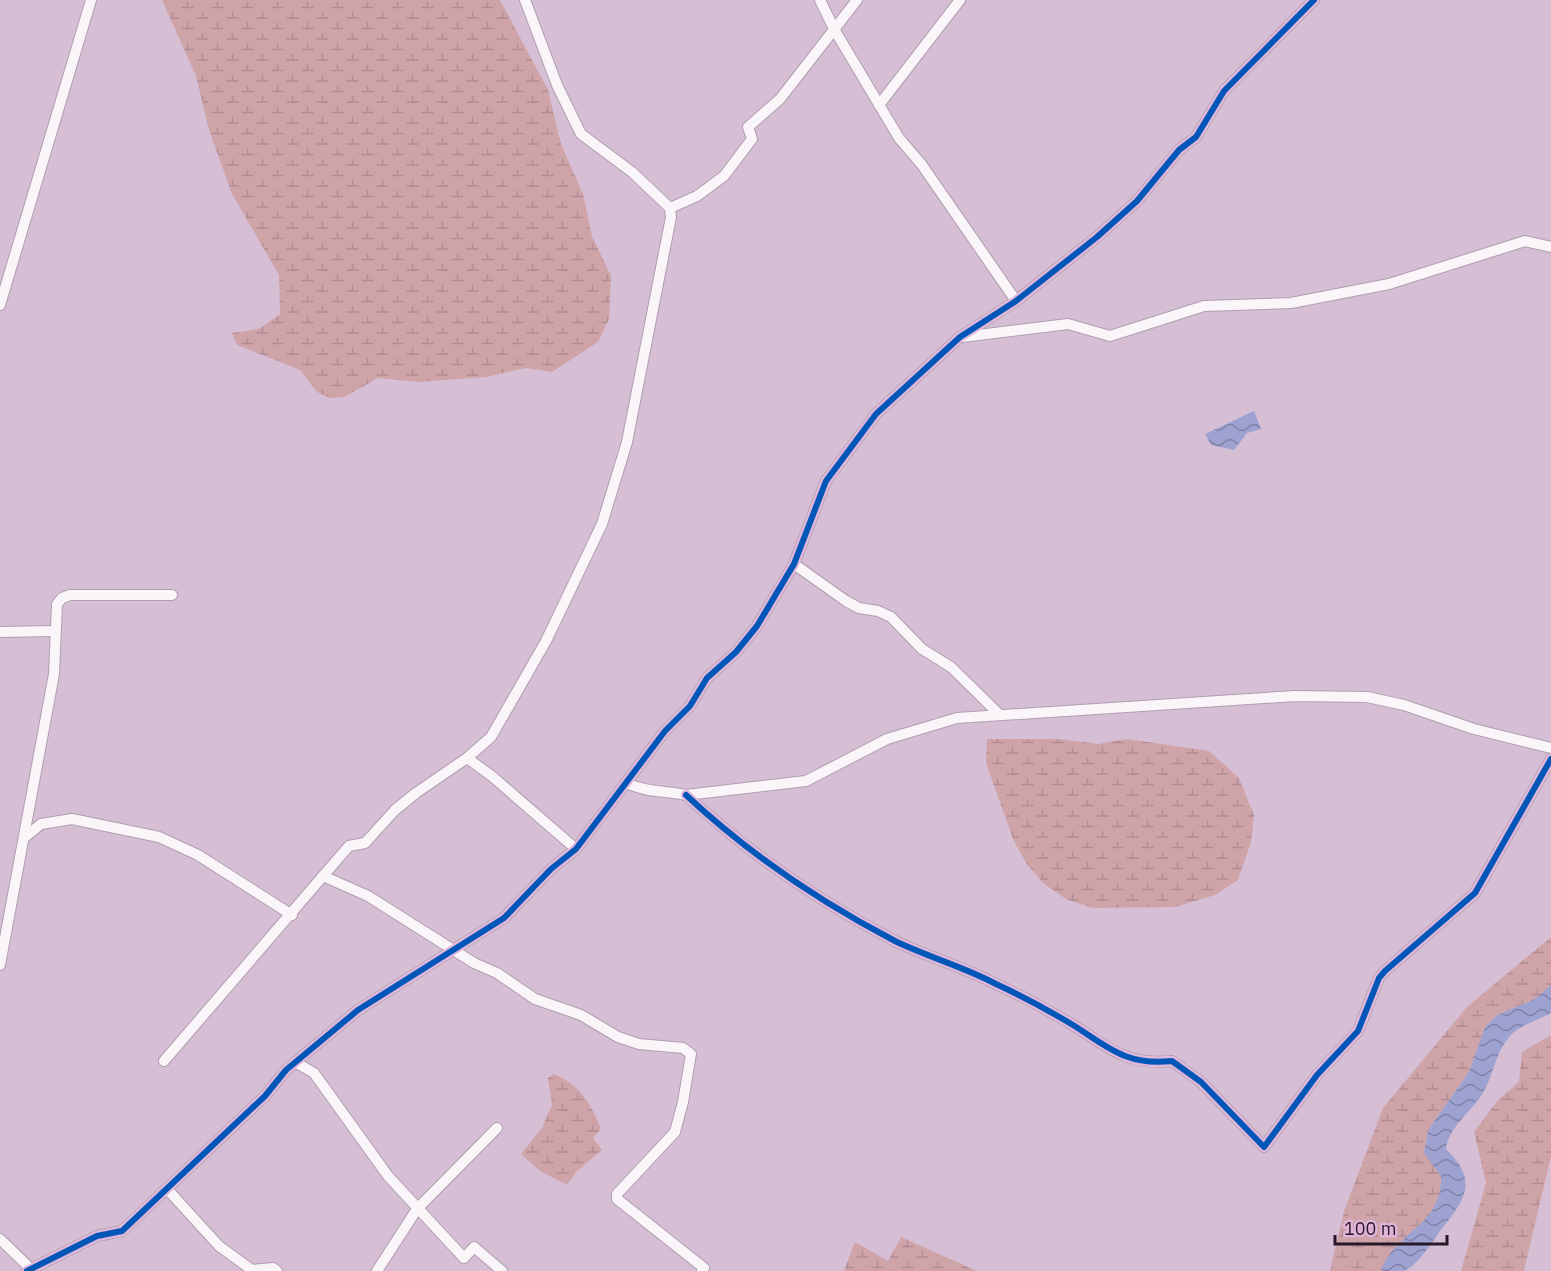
<svg xmlns="http://www.w3.org/2000/svg" width="1551" height="1271" viewBox="0 0 1551 1271" font-family="'IBM Plex Sans',sans-serif">
	<style>
		.wetland { fill: url(#wetland-marsh) }
		.water { fill: url(#water-waves) }
		.lines { fill: none; stroke-linecap: round; stroke-linejoin: round }
		.minor-casing { stroke: #b19eaf; stroke-width: 12 }
		.minor { stroke: #f9f5f9; stroke-width: 10 }
		.cycleway-casing { stroke: #e1b4dc; stroke-width: 10 }
		.cycleway { stroke: #0057b8; stroke-width: 6 }
	</style>
	<defs>
		<pattern id="wetland-marsh" width="20" height="14" patternUnits="userSpaceOnUse" patternTransform="scale(1.5)"><rect width="20" height="14" fill="#cfa4a9"/><path d="M1 5h8M5 5V1M11 12h8M15 12V8" fill="none" stroke="#b28c91"/></pattern>
		<pattern id="water-waves" width="16" height="10" patternUnits="userSpaceOnUse" patternTransform="scale(1.5)"><rect width="16" height="10" fill="#9da2d0"/><path d="M0 5q4-4 8 0t8 0" fill="none" stroke="#8083a9"/></pattern>
	</defs>
	<rect width="100%" height="100%" fill="#d6bed4"/>
	<g class="wetland">
		<polygon points="162,0 500,0 548,90 561,144 583,194 592,236 611,276 609,319 598,342 552,372 526,368 486,377 419,382 378,378 344,397 330,398 317,392 300,370 237,345 232,333 259,329 280,314 279,275 232,194 209,130 196,76"/>
		<polygon points="987,739 1058,739 1098,744 1127,739 1209,751 1239,778 1254,815 1251,842 1238,880 1215,895 1175,907 1092,908 1066,899 1043,883 1026,863 1013,839 986,763"/>
		<path d="M1551,937V985L1535,999L1497,1015L1485,1027L1469,1072L1428,1130L1424,1153C1429,1159 1438,1168 1441,1176C1453,1210 1393,1241 1381,1271H1330L1344,1211L1383,1108L1467,1007Z"/>
		<polygon points="1551,1035 1551,1156 1524,1271 1461,1271 1486,1183 1474,1132 1498,1100 1519,1082 1522,1052"/>
		<path d="M553,1074C580,1084 591,1104 601,1129L593,1138L602,1150L576,1172L567,1185L540,1171L521,1154L542,1128L552,1105L548,1078Z"/>
		<polygon points="901,1237 977,1271 844,1271 855,1242 888,1261"/>
	</g>
	<g class="water">
		<polygon points="1254,411 1261,429 1247,433 1234,450 1211,445 1205,434"/>
		<path d="M1551,985V1013C1539,1020 1520,1025 1511,1035C1494,1053 1494,1077 1481,1096C1469,1113 1448,1129 1446,1149C1484,1185 1459,1205 1436,1237C1429,1247 1415,1267 1404,1271C1398,1271 1387,1271 1381,1271C1396,1229 1442,1227 1441,1176L1424,1153L1428,1130L1469,1072L1485,1027L1497,1015L1535,999Z"/>
	</g>
	<g class="lines">
		<g class="minor-casing">
			<g id="minor">
				<polyline points="820,0 834,29 899,138 922,165 1016,301"/>
				<polyline points="879,105 960,0"/>
				<polyline points="670,208 697,196 724,176 752,139 748,127 780,99 857,0"/>
				<polyline points="0,305 91,0"/>
				<polyline points="962,337 1068,324 1110,336 1204,306 1291,303 1389,284 1525,241 1551,247"/>
				<polyline points="794,564 846,601 859,608 878,611 891,617 922,649 951,667 1000,715"/>
				<polyline points="0,632 55,631"/>
				<polyline points="467,758 491,737 546,641 602,524 627,442 671,217 670,208 632,172 581,134 557,85 525,0"/>
				<path d="M626,783C649,793 662,790 686,795L806,781L887,739L957,718L1295,696L1367,697L1404,705L1474,729L1551,748"/>
				<path d="M686,795C748,853 820,902 895,941C928,957 964,967 996,984C1022,996 1048,1010 1073,1025C1108,1047 1126,1066 1172,1061L1201,1082L1264,1147L1317,1075L1358,1031L1379,978L1385,971L1475,893L1551,759"/>
				<polyline points="24,838 41,824 72,819 159,837 198,855 292,915"/>
				<polyline points="323,876 349,846 365,843 395,810 416,793 467,758 493,777 576,849"/>
				<polyline points="0,965 54,674 57,604 62,598 70,595 172,595"/>
				<polyline points="164,1061 323,876 368,896 474,963 497,973 535,999 581,1015 618,1037 639,1044 683,1048 691,1054 683,1102 675,1132 617,1194 617,1199 704,1268 702,1271"/>
				<polyline points="295,1062 314,1073 388,1176 464,1258 474,1247 502,1271"/>
				<polyline points="168,1190 219,1246 252,1270 273,1268 277,1271"/>
				<polyline points="0,1239 31,1269"/>
				<polyline points="27,1271 97,1236 122,1231 265,1096 286,1070 358,1010 504,918 551,869 576,849 665,731 690,706 707,678 736,652 757,626 794,564 826,481 876,414 960,337 1016,301 1097,237 1137,201 1179,150 1196,137 1224,91 1314,0"/>
				<polyline points="377,1271 417,1209 497,1128"/>
			</g>
		</g>
		<use href="#minor" class="minor"/>
		<g class="cycleway-casing">
			<g id="cycleway">
				<path d="M686,795C748,853 820,902 895,941C928,957 964,967 996,984C1022,996 1048,1010 1073,1025C1108,1047 1126,1066 1172,1061L1201,1082L1264,1147L1317,1075L1358,1031L1379,978L1385,971L1475,893L1551,759"/>
				<polyline points="27,1271 97,1236 122,1231 265,1096 286,1070 358,1010 504,918 551,869 576,849 665,731 690,706 707,678 736,652 757,626 794,564 826,481 876,414 960,337 1016,301 1097,237 1137,201 1179,150 1196,137 1224,91 1314,0"/>
			</g>
		</g>
		<use href="#cycleway" class="cycleway"/>
	</g>
	<path d="M1335 1235v9h112v-9" fill="none" stroke="#281726" stroke-width="3"/>
	<text x="1344" y="1235" font-size="18" fill="#281726" stroke="#e1b4dc" stroke-width="4.5" paint-order="stroke">100 m</text>
</svg>
